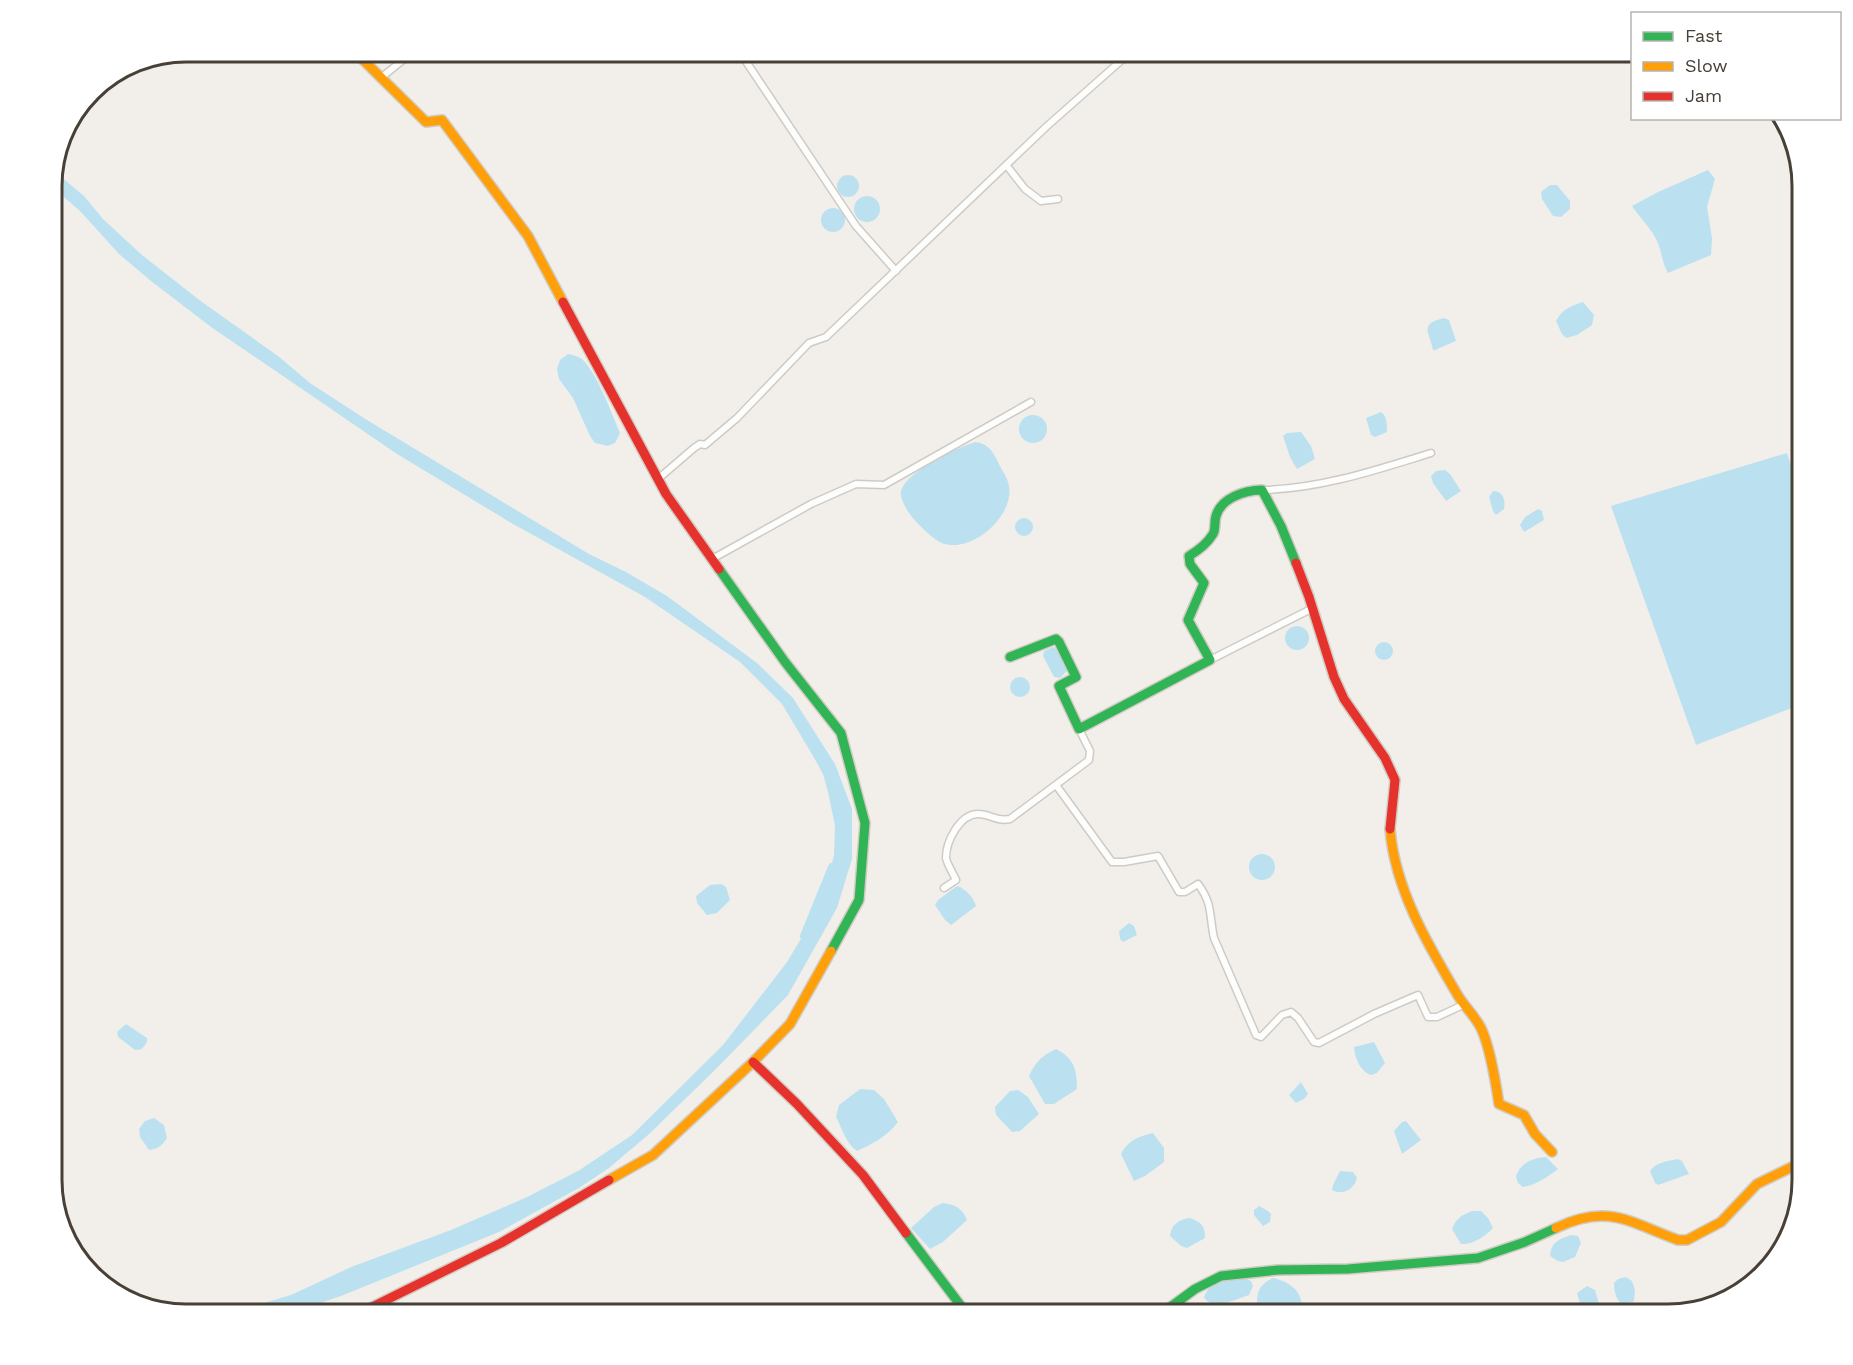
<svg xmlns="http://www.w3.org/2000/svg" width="1853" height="1365" viewBox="0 0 1853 1365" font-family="'Work Sans',sans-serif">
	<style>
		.water { fill: #bbe1f1 }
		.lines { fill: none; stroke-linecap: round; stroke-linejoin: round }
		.canal { stroke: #bbe1f1; stroke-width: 8 }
		.street-casing { stroke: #cecbc7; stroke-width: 9 }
		.fast-casing { stroke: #d2cbc2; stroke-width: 12 }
		.slow-casing { stroke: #d2cbc2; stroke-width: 12 }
		.jam-casing { stroke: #d2cbc2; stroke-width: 12 }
		.street { stroke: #fdfdfc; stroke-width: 6 }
		.fast { stroke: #30b455; stroke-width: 9 }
		.slow { stroke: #ff9f0a; stroke-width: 9 }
		.jam { stroke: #e5322d; stroke-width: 9 }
		.rim { fill: none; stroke: #484036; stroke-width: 3 }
	</style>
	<rect width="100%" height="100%" fill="#f2efeb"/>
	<g class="water">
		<polygon points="53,170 84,196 103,219 142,255 202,302 278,356 310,383 367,420 589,554 626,572 667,596 757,663 793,698 835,764 852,809 852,859 837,908 788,995 715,1070 648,1135 609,1168 579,1188 499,1232 341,1296 289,1314 235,1314 257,1305 291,1295 351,1267 451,1230 525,1198 578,1171 632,1135 723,1045 787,962 811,922 826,888 834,855 835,826 828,792 823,774 813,756 782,704 740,662 645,597 513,524 397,454 211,327 151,281 119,254 80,211 51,186"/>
		<path d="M1708,170L1715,179L1707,207L1712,238L1711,255L1668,273C1662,263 1662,252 1657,241C1651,228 1640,218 1632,206L1658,192Z"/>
		<circle cx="848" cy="186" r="11"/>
		<polygon points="1550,185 1557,185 1570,201 1570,209 1561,217 1553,216 1542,199 1541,192"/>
		<circle cx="867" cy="209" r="13"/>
		<circle cx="833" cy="220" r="12"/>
		<path d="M1583,302L1594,315L1592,325L1577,335L1566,338L1562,334L1556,321C1562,309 1571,306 1583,302Z"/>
		<path d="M1444,318L1449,320L1456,341L1435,350H1433C1429,331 1419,324 1444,318Z"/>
		<path d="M568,354C573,355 577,356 582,359C597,373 612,414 620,433L615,443L608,446L595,443L590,436L573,398L559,379L557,369L560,360Z"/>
		<path d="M1381,412C1387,416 1387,425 1387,432L1375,437L1371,435L1366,418Z"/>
		<circle cx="1033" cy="429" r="14"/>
		<polygon points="1301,432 1311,446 1315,459 1297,469 1290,457 1283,436 1287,433"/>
		<path d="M975,442C987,443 993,451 998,462C1001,469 1008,478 1009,486C1015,519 963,561 935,539C922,529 905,513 901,496C897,475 959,447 975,442Z"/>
		<polygon points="1787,453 1802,498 1802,704 1696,745 1611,506"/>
		<polygon points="1445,470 1450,474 1461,491 1446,501 1433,483 1431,476 1436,471"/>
		<path d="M1493,491C1503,491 1506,500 1504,509L1496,515L1493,511L1489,497Z"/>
		<polygon points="1538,509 1542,511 1544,520 1524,532 1520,525 1525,517"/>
		<circle cx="1024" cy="527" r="9"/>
		<circle cx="1297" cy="638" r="12"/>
		<circle cx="1384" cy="651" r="9"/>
		<polygon points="1053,647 1058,651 1067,671 1060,678 1054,677 1043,656 1044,651"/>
		<circle cx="1020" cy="687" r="10"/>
		<circle cx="1262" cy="867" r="13"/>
		<polygon points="721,884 726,887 730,900 717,913 707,915 697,903 696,896 710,885"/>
		<path d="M957,886C966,889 973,897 976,906L951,925L945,920L935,905L938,900Z"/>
		<polygon points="1129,923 1134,926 1137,935 1123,942 1120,939 1119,931"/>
		<polygon points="126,1024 147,1038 147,1042 142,1049 135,1050 118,1037 117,1032"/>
		<path d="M1374,1042L1385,1063L1377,1073L1371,1075C1360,1071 1355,1059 1354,1047Z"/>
		<path d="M1056,1049C1074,1058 1077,1070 1077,1089L1054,1104H1045L1029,1076C1036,1061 1042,1056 1056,1049Z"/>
		<polygon points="1301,1082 1308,1094 1304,1099 1296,1103 1289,1095"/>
		<path d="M860,1089L874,1090L884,1099L898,1122C886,1137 874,1143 857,1151C846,1144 842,1128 836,1117L839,1105Z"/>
		<polygon points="1018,1090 1028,1097 1039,1114 1020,1131 1012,1132 996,1115 995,1107 1010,1091"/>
		<path d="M154,1118L164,1125L167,1138C162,1146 158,1149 149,1150L140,1137L139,1129L145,1121Z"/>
		<polygon points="1406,1121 1421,1140 1402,1154 1394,1131 1402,1122"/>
		<path d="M1153,1133L1164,1148V1162L1145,1176L1134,1181L1121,1154C1127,1141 1139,1136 1153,1133Z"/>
		<path d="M1546,1157L1558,1169C1547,1177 1537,1185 1523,1187L1518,1183L1516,1177C1519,1163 1533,1158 1546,1157Z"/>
		<path d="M1678,1159L1682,1161L1689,1174L1658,1185L1655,1183L1650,1171C1656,1162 1668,1161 1678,1159Z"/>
		<path d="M1340,1171L1353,1172L1357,1178C1354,1189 1343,1196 1332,1190L1333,1185Z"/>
		<path d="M943,1203C956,1205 962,1208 967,1220L943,1242L930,1249L911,1228L934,1207Z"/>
		<polygon points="1259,1206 1268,1211 1271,1214 1270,1222 1263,1226 1254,1215 1254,1210"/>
		<path d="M1472,1211H1481L1488,1218L1493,1228C1486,1236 1472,1245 1461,1244L1452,1229C1456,1218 1462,1215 1472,1211Z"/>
		<path d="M1190,1218C1202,1223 1205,1226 1205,1238L1187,1248L1181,1246L1170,1236C1171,1224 1180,1219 1190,1218Z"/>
		<path d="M1571,1235L1578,1236L1581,1243L1575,1257L1563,1262L1558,1261L1550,1256C1551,1242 1559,1239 1571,1235Z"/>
		<path d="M1626,1277L1632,1281L1635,1290L1634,1301L1625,1305C1616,1303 1614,1291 1614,1283L1618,1279Z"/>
		<path d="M1245,1278L1251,1281L1253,1286L1249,1295C1236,1299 1212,1312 1204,1297C1212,1278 1227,1279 1245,1278Z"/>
		<path d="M1273,1278C1290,1282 1302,1290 1302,1309L1297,1314H1259C1255,1298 1256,1285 1273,1278Z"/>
		<polygon points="1587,1286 1595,1290 1602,1314 1583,1314 1577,1293"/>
	</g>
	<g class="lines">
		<polyline class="canal" points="804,936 832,867"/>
		<g class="street-casing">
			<g id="street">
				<polyline points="739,51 856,226 896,271"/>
				<polyline points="382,77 414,51"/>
				<polyline points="1007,166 1025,189 1041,201 1058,199"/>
				<polyline points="658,479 694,448 700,444 705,445 737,418 809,343 826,337 1046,127 1132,51"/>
				<path d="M1262,490C1320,489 1376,470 1431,453"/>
				<polyline points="712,559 811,504 856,484 884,485 1031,402"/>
				<polyline points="1210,660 1313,608"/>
				<path d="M1056,785L1112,862H1124L1158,856L1179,892H1185L1198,884C1213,904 1209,915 1214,938L1256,1035L1261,1037L1282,1015L1291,1012L1298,1018L1314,1042L1319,1043L1374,1014L1418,995L1428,1017H1437L1465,1004"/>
				<path d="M944,888L956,880C953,873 947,864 946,858C946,841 960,814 978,814C991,814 996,822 1010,819L1089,760L1090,751L1079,729"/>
			</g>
		</g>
		<g class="fast-casing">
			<g id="fast">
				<polyline points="719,569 785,662 841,733 865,823 859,900 831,951"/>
				<path d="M1010,657L1056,639L1059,642L1076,677L1059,686L1079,729L1210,660L1188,620L1204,583L1190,564L1189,556C1199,550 1207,544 1213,534C1216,529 1214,522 1216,516C1221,498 1245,490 1262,490L1281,526L1296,563"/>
				<polyline points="906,1233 967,1314"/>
				<polyline points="1161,1314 1195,1289 1221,1276 1278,1270 1348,1269 1478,1258 1525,1242 1556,1228"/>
			</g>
		</g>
		<g class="slow-casing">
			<g id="slow">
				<polyline points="354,51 426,122 442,120 528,236 563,302"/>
				<path d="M1390,829C1395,889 1427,943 1457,994C1464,1006 1475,1016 1481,1028C1489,1045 1496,1084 1499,1104L1524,1115L1535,1134L1552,1152"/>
				<polyline points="609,1180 653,1155 753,1062 790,1024 831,951"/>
				<path d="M1556,1228C1608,1203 1629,1222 1678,1240H1687L1721,1222L1757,1184L1802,1162"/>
			</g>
		</g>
		<g class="jam-casing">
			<g id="jam">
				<polyline points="563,302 666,494 719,569"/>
				<polyline points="1296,563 1309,597 1334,677 1344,699 1385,758 1395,780 1390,829"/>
				<polyline points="753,1062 797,1104 863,1175 906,1233"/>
				<polyline points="358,1314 501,1243 609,1180"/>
			</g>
		</g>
		<use href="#street" class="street"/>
		<use href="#fast" class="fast"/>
		<use href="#slow" class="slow"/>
		<use href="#jam" class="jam"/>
	</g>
	<path d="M0 0H1853V1365H0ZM186 62H1668A124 124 0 0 1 1792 186V1180A124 124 0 0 1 1668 1304H186A124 124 0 0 1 62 1180V186A124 124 0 0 1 186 62Z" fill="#fff" fill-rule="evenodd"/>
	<path class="rim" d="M186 62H1668A124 124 0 0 1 1792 186V1180A124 124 0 0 1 1668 1304H186A124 124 0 0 1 62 1180V186A124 124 0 0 1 186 62Z"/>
	<rect x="1631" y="12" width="210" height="108" fill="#ffffff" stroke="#b6b3af" stroke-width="1.5"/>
	<rect x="1643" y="32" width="30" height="9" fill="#30b455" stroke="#b6b3af" stroke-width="1.5"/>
	<text x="1685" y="42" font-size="18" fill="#484036">Fast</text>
	<rect x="1643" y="62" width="30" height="9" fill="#ff9f0a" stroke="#b6b3af" stroke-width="1.5"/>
	<text x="1685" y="72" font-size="18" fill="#484036">Slow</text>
	<rect x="1643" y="92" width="30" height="9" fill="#e5322d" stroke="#b6b3af" stroke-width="1.5"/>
	<text x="1685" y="102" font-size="18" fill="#484036">Jam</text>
</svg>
